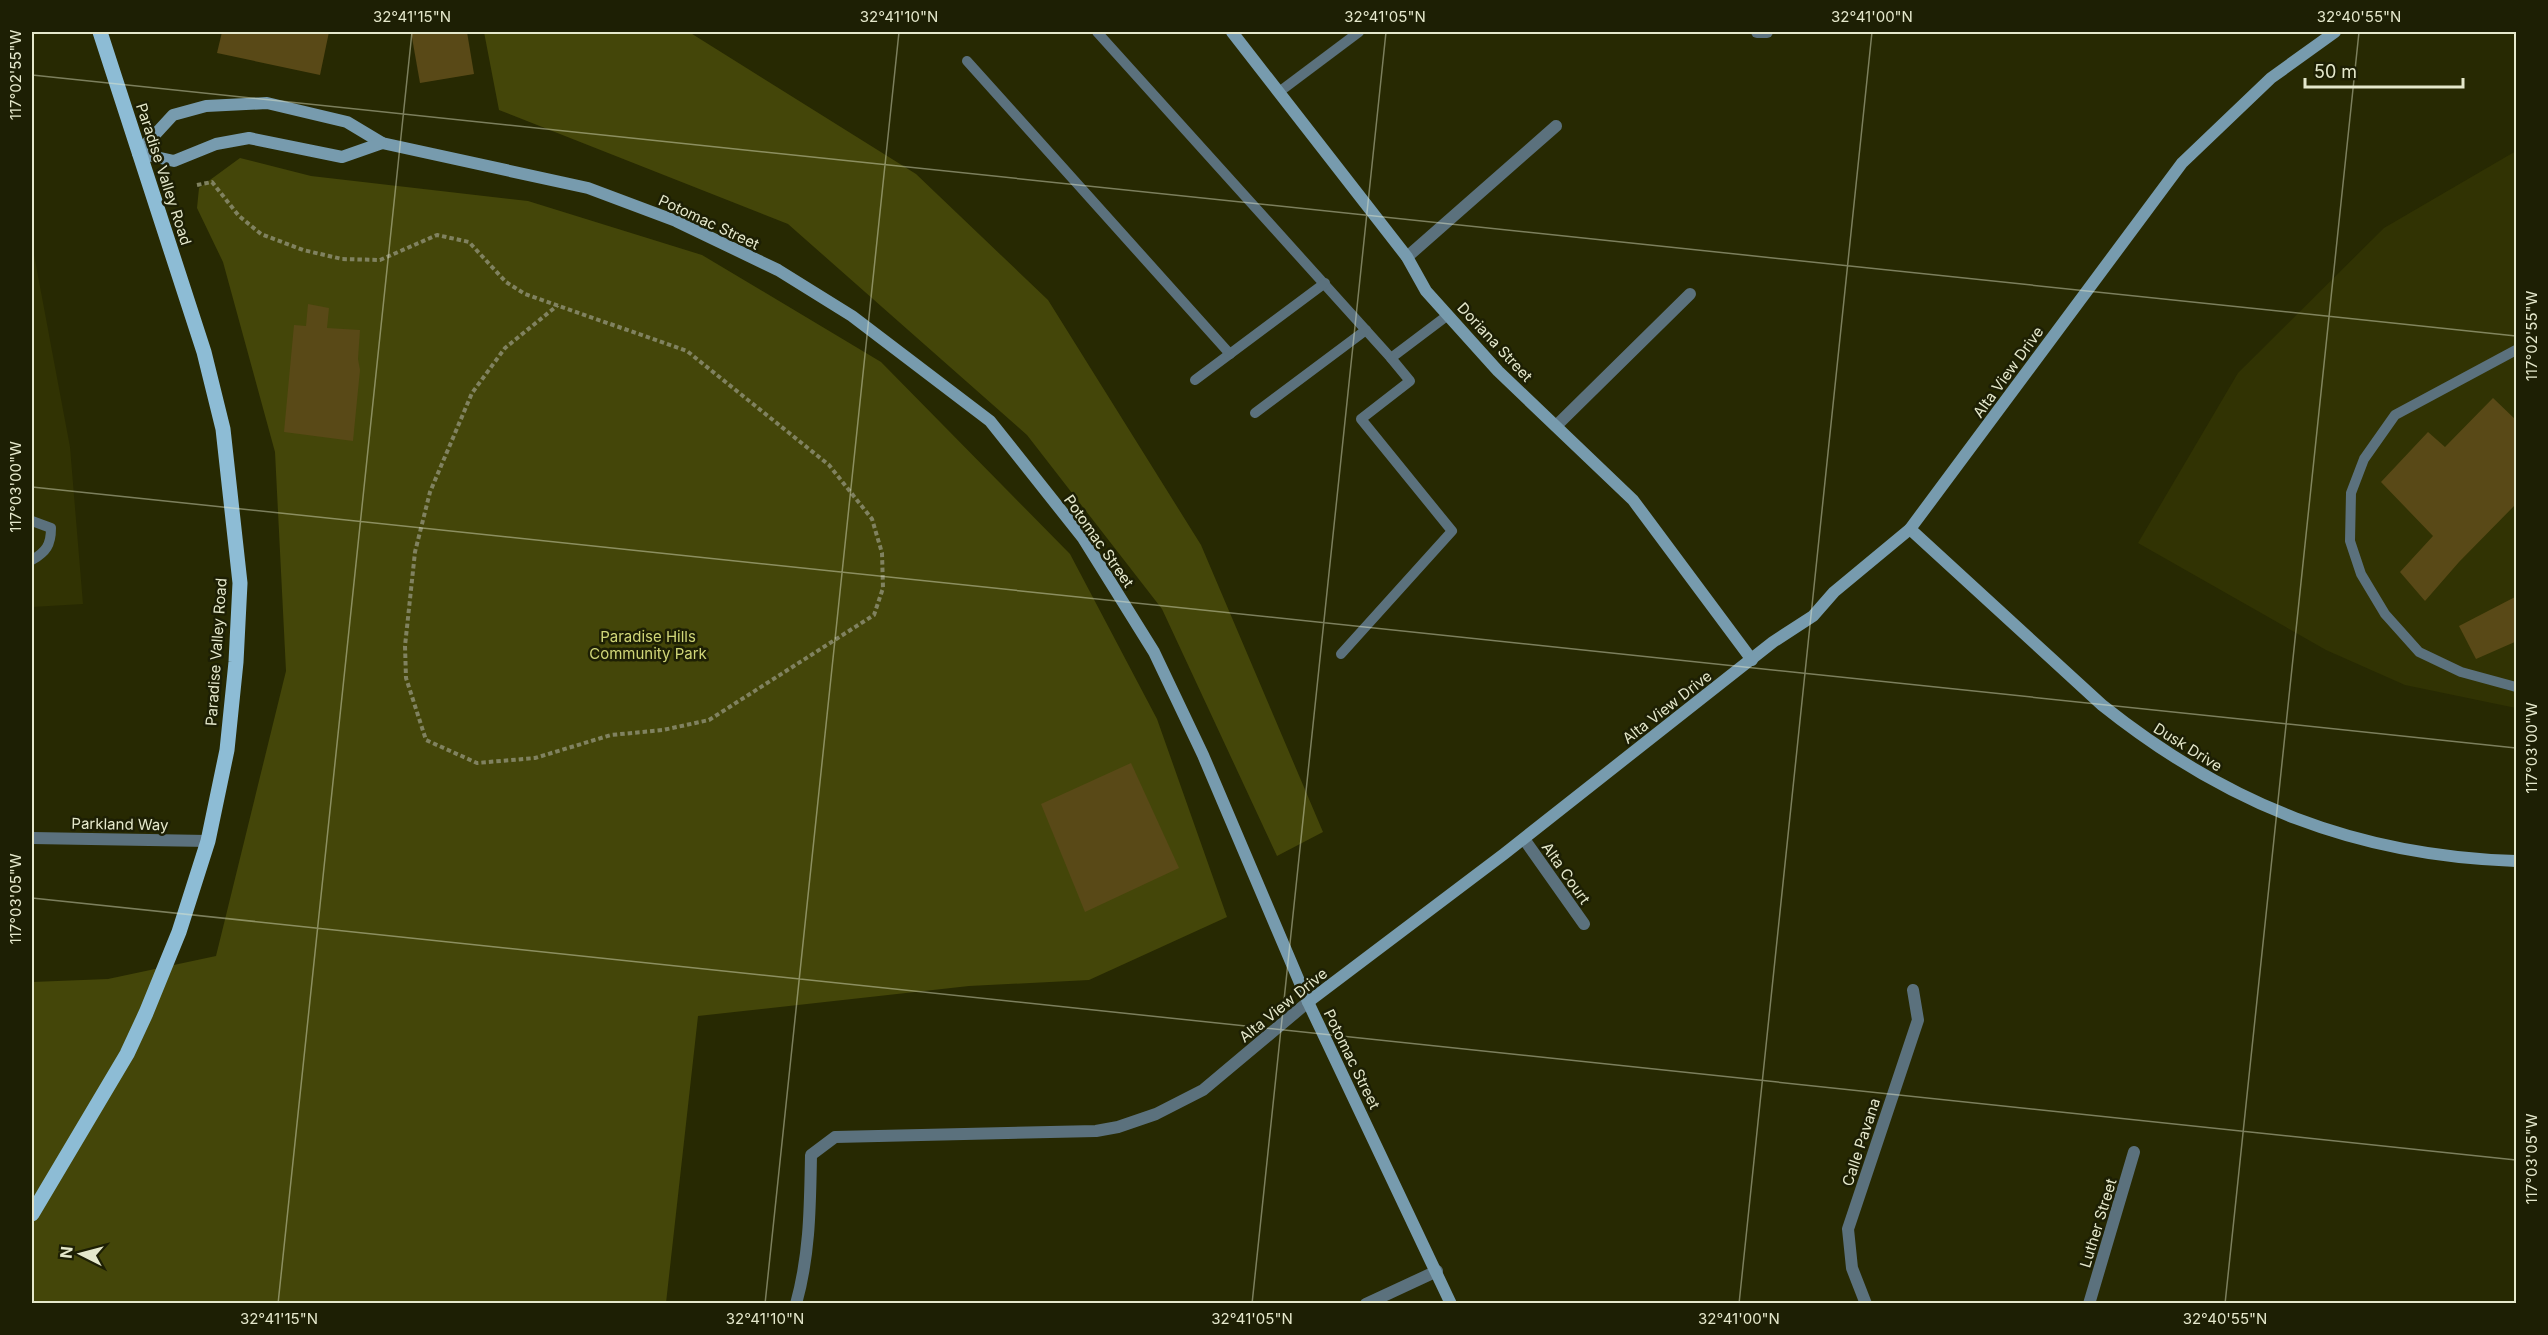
<svg xmlns="http://www.w3.org/2000/svg" width="2548" height="1335" viewBox="0 0 2548 1335" font-family="Inter,sans-serif">
	<style>
		.built { fill: #313303 }
		.green { fill: #444609 }
		.building { fill: #594917 }
		.lines { fill: none; stroke-linecap: round; stroke-linejoin: round }
		.path { stroke: #808260; stroke-width: 4; stroke-dasharray: 4.5 3; stroke-linecap: butt }
		.lane { stroke: #5b717d; stroke-width: 10 }
		.street { stroke: #5b717d; stroke-width: 12 }
		.secondary { stroke: #779bae; stroke-width: 12 }
		.primary { stroke: #8dbcd5; stroke-width: 15 }
		.ticks { fill: none; stroke: #e5e8cc; stroke-width: 1.5; stroke-opacity: 0.45 }
		.labels { text-anchor: middle; dominant-baseline: central; stroke-width: 5; stroke-linejoin: round; paint-order: stroke }
		.street-label { font-size: 15px; fill: #e5e8cc; stroke: #1d1f04 }
		.park-label { font-size: 15px; fill: #d0d678; stroke: #1d1f04 }
		.neatline { fill: none; stroke: #e5e8cc; stroke-width: 2 }
		.ticks-label { font-size: 15px; text-anchor: middle; fill: #e5e8cc }
	</style>
	<rect width="100%" height="100%" fill="#272902"/>
	<g class="built">
		<polygon points="2516,151 2516,708 2405,685 2326,650 2138,543 2238,373 2384,228"/>
		<polygon points="32,244 70,447 83,604 32,607"/>
	</g>
	<g class="green">
		<polygon points="484,32 689,32 916,174 1048,300 1201,545 1323,832 1277,856 1162,609 1027,435 788,224 499,110"/>
		<polygon points="240,158 311,176 528,201 702,255 881,362 1070,554 1157,719 1227,917 1089,980 969,986 698,1016 666,1303 32,1303 32,982 108,979 216,956 286,671 275,452 223,262 197,208 199,188"/>
	</g>
	<g class="building">
		<polygon points="222,32 329,32 320,75 217,53"/>
		<polygon points="411,32 467,32 474,74 420,83"/>
		<polygon points="308,304 329,308 327,328 360,330 358,359 360,370 353,441 284,432 294,325 306,326"/>
		<polygon points="2493,398 2517,421 2517,503 2459,562 2425,601 2400,572 2433,536 2381,482 2428,432 2445,447"/>
		<polygon points="2517,596 2517,641 2476,659 2459,626"/>
		<polygon points="1131,763 1179,868 1085,912 1041,804"/>
	</g>
	<g class="lines">
		<polyline class="path" points="197,185 212,182 239,216 261,234 303,250 342,259 380,260 437,235 469,242 506,282 525,294 687,351 829,465 872,519 882,553 883,588 874,615 709,720 663,730 611,735 535,758 477,763 426,740 406,678 405,646 415,552 430,492 472,393 505,348 558,305"/>
		<g class="lane">
			<polyline points="1097,32 1391,358"/>
			<polyline points="967,61 1230,354"/>
			<polyline points="1279,92 1359,32"/>
			<polyline points="2516,350 2395,415 2364,459 2351,493 2350,541 2361,574 2385,614 2419,652 2461,672 2516,687"/>
			<polyline points="1195,380 1325,283"/>
			<polyline points="1255,413 1366,330"/>
			<path d="M32,521L51,528C51,545 46,552 32,560"/>
			<polyline points="1341,654 1452,531 1361,419 1410,381 1391,358 1448,315"/>
		</g>
		<g class="street">
			<polyline points="1757,32 1767,32"/>
			<polyline points="1407,257 1556,126"/>
			<polyline points="1556,426 1690,294"/>
			<polyline points="32,838 208,841"/>
			<polyline points="1524,839 1584,924"/>
			<path d="M796,1304C810,1254 810,1206 811,1155L835,1137L1096,1131L1118,1127L1156,1114L1203,1090L1308,1002"/>
			<polyline points="1366,1304 1437,1271"/>
			<polyline points="1866,1304 1852,1268 1848,1229 1918,1020 1913,990"/>
			<polyline points="2089,1304 2134,1152"/>
		</g>
		<g class="secondary">
			<polyline points="1232,32 1407,257 1426,291 1498,371 1633,500 1752,660"/>
			<polyline points="138,153 173,115 206,106 267,103 347,122 382,143 588,188 676,221 778,270 852,316 990,421 1083,538 1154,652 1203,755 1308,1002 1451,1304"/>
			<polyline points="138,153 174,161 216,144 249,138 342,157 382,143"/>
			<path d="M1910,529L2102,705C2226,804 2356,856 2516,861"/>
			<polyline points="1308,1002 1504,854 1773,642 1813,616 1834,592 1910,529 2182,163 2271,78 2335,32"/>
		</g>
		<polyline class="primary" points="32,1214 127,1054 146,1013 179,932 208,841 227,750 236,662 240,583 223,429 204,352 100,32"/>
	</g>
	<path class="ticks" d="M32,75L2516,336M32,487L2516,748M32,898L2516,1160M278,1304L412,32M765,1304L899,32M1252,1304L1386,32M1739,1304L1872,32M2225,1304L2359,32"/>
	<g class="labels">
		<g class="street-label">
			<text transform="translate(164 174) rotate(72)">Paradise Valley Road</text>
			<text transform="translate(709 222) rotate(25)">Potomac Street</text>
			<text transform="translate(1495 342) rotate(47)">Doriana Street</text>
			<text transform="translate(2008 372) rotate(-54)">Alta View Drive</text>
			<text transform="translate(1099 541) rotate(55)">Potomac Street</text>
			<text transform="translate(216 652) rotate(-86)">Paradise Valley Road</text>
			<text transform="translate(1667 707) rotate(-38)">Alta View Drive</text>
			<text transform="translate(2188 747) rotate(32)">Dusk Drive</text>
			<text transform="translate(120 824) rotate(1)">Parkland Way</text>
			<text transform="translate(1566 873) rotate(55)">Alta Court</text>
			<text transform="translate(1283 1005) rotate(-39)">Alta View Drive</text>
			<text transform="translate(1352 1059) rotate(64)">Potomac Street</text>
			<text transform="translate(1861 1142) rotate(-72)">Calle Pavana</text>
			<text transform="translate(2098 1223) rotate(-73)">Luther Street</text>
		</g>
		<g class="park-label">
			<text x="648" y="636">Paradise Hills<tspan x="648" dy="17">Community Park</tspan></text>
		</g>
	</g>
	<rect width="2548" height="1335" fill="none" stroke="#1d1f04" stroke-width="66"/>
	<g transform="translate(81 1254) rotate(276)" stroke="#1d1f04" stroke-width="4.5" paint-order="stroke">
	<path d="M0-4.5L10 22L0 15L-10 22Z" fill="#e5e8cc"/>
	<text y="-9" font-size="16" font-weight="bold" text-anchor="middle" fill="#e5e8cc">N</text>
	</g>
	<path d="M2305 78v9h158v-9" fill="none" stroke="#e5e8cc" stroke-width="3"/>
	<text x="2314" y="78" font-size="18" fill="#e5e8cc" stroke="#1d1f04" stroke-width="4.5" paint-order="stroke">50 m</text>
	<rect x="33" y="33" width="2482" height="1269" class="neatline"/>
	<g class="ticks-label">
		<text x="412" y="22">32°41'15"N</text>
		<text x="899" y="22">32°41'10"N</text>
		<text x="1385" y="22">32°41'05"N</text>
		<text x="1872" y="22">32°41'00"N</text>
		<text x="2359" y="22">32°40'55"N</text>
		<text transform="translate(16 75) rotate(-90)" y="5">117°02'55"W</text>
		<text transform="translate(2532 336) rotate(-90)" y="5">117°02'55"W</text>
		<text transform="translate(16 487) rotate(-90)" y="5">117°03'00"W</text>
		<text transform="translate(2532 748) rotate(-90)" y="5">117°03'00"W</text>
		<text transform="translate(16 899) rotate(-90)" y="5">117°03'05"W</text>
		<text transform="translate(2532 1159) rotate(-90)" y="5">117°03'05"W</text>
		<text x="279" y="1324">32°41'15"N</text>
		<text x="765" y="1324">32°41'10"N</text>
		<text x="1252" y="1324">32°41'05"N</text>
		<text x="1739" y="1324">32°41'00"N</text>
		<text x="2225" y="1324">32°40'55"N</text>
	</g>
</svg>
